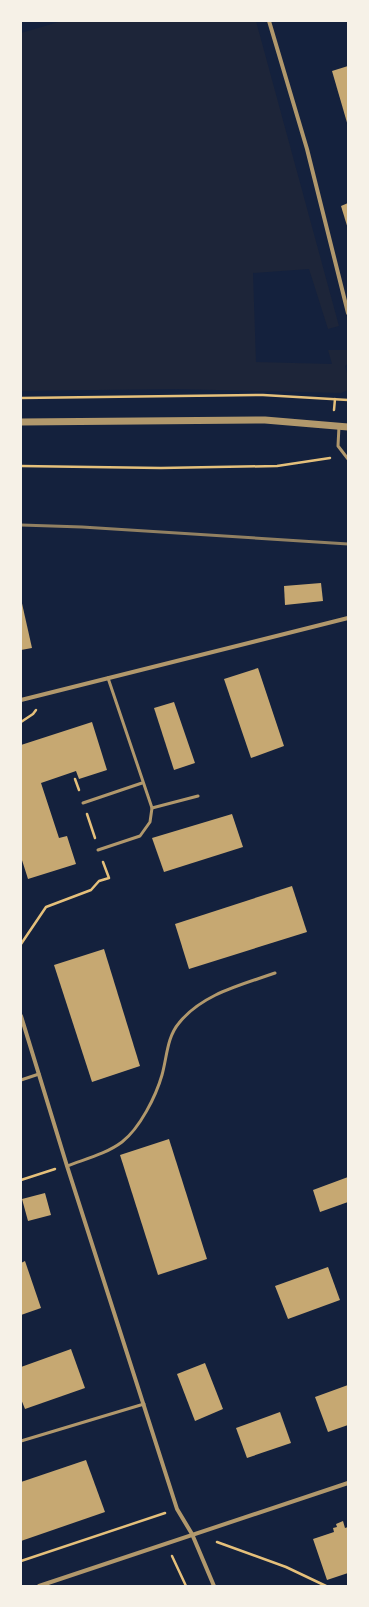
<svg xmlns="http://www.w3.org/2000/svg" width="369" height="1607" viewBox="0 0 369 1607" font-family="'Fira Sans Condensed',sans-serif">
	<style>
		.green { fill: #1d2539 }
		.building { fill: #c6a872 }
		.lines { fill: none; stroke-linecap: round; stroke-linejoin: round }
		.path { stroke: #e5c07b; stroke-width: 2.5 }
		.service { stroke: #b1986c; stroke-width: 3 }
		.minor { stroke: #b1986c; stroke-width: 4 }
		.tertiary { stroke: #b1986c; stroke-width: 7 }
		.rail { stroke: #918062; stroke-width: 3 }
	</style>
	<rect width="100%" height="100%" fill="#14213d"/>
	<polygon class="green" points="62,21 256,21 339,326 328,329 309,269 253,273 256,362 332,364 328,350 347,350 348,364 345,366 348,376 348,390 341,393 176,389 21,391 21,33"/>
	<g class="building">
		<polygon points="348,66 348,126 332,71"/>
		<polygon points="348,203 348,229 341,206"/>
		<polygon points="321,583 323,601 285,605 284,586"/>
		<polygon points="21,599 32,648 21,650"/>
		<polygon points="258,668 284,746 251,758 224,679"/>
		<polygon points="174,702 195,763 174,770 154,708"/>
		<polygon points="92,722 107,770 79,779 76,771 41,783 59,838 67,836 76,864 28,879 21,857 21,745"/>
		<polygon points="232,814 243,847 164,872 152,838"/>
		<polygon points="292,886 307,932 189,969 175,924"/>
		<polygon points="104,949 140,1066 92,1082 54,965"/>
		<polygon points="169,1139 207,1259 158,1275 120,1155"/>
		<polygon points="348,1177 348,1202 320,1212 313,1190"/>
		<polygon points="45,1193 51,1215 28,1221 22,1199"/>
		<polygon points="25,1261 41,1308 21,1315 21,1263"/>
		<polygon points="328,1267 340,1300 288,1319 275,1286"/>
		<polygon points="71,1349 85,1388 25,1409 21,1399 21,1367"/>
		<polygon points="205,1363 223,1409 195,1421 177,1374"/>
		<polygon points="348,1385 348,1425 328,1432 315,1397"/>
		<polygon points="280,1412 291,1443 247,1458 236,1428"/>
		<polygon points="86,1460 105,1512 21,1541 21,1482"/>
		<polygon points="343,1521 345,1528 348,1527 348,1573 327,1580 313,1539 334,1532 333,1528 337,1527 336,1524"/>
	</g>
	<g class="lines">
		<g class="path">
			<polyline points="21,398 263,395 348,400"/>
			<polyline points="334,410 335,399"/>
			<polyline points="21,466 161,468 277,466 330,458"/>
			<polyline points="21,722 33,714 36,710"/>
			<polyline points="75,779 79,790"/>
			<polyline points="87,814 95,838"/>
			<polyline points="21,944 46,907 91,890 99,881 109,878 103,862"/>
			<polyline points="21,1180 55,1169"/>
			<polyline points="217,1542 286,1567 326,1586"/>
			<polyline points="172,1556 186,1586"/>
			<polyline points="21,1561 165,1513"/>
		</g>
		<g class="service">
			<polyline points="339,426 338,446 348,459"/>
			<polyline points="108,678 152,808 198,796"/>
			<polyline points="83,803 142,783"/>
			<polyline points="98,850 140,836 150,822 152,808"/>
			<polyline points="21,1080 39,1074"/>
			<path d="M67,1166C85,1159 106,1154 122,1142C140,1128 156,1096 162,1075C167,1057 167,1037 179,1023C202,994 241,985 275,973"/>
			<polyline points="21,1441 144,1404"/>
		</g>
		<g class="minor">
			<polyline points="269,21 307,149 348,313"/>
			<polyline points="21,700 348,618"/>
			<polyline points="21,1016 67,1166 177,1509 192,1534 214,1586"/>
			<polyline points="39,1586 348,1483"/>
		</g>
		<polyline class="tertiary" points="21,422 265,420 348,427"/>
		<polyline class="rail" points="21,525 82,527 348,544"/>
	</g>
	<rect width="369" height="1607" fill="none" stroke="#f6f1e7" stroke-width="44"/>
</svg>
